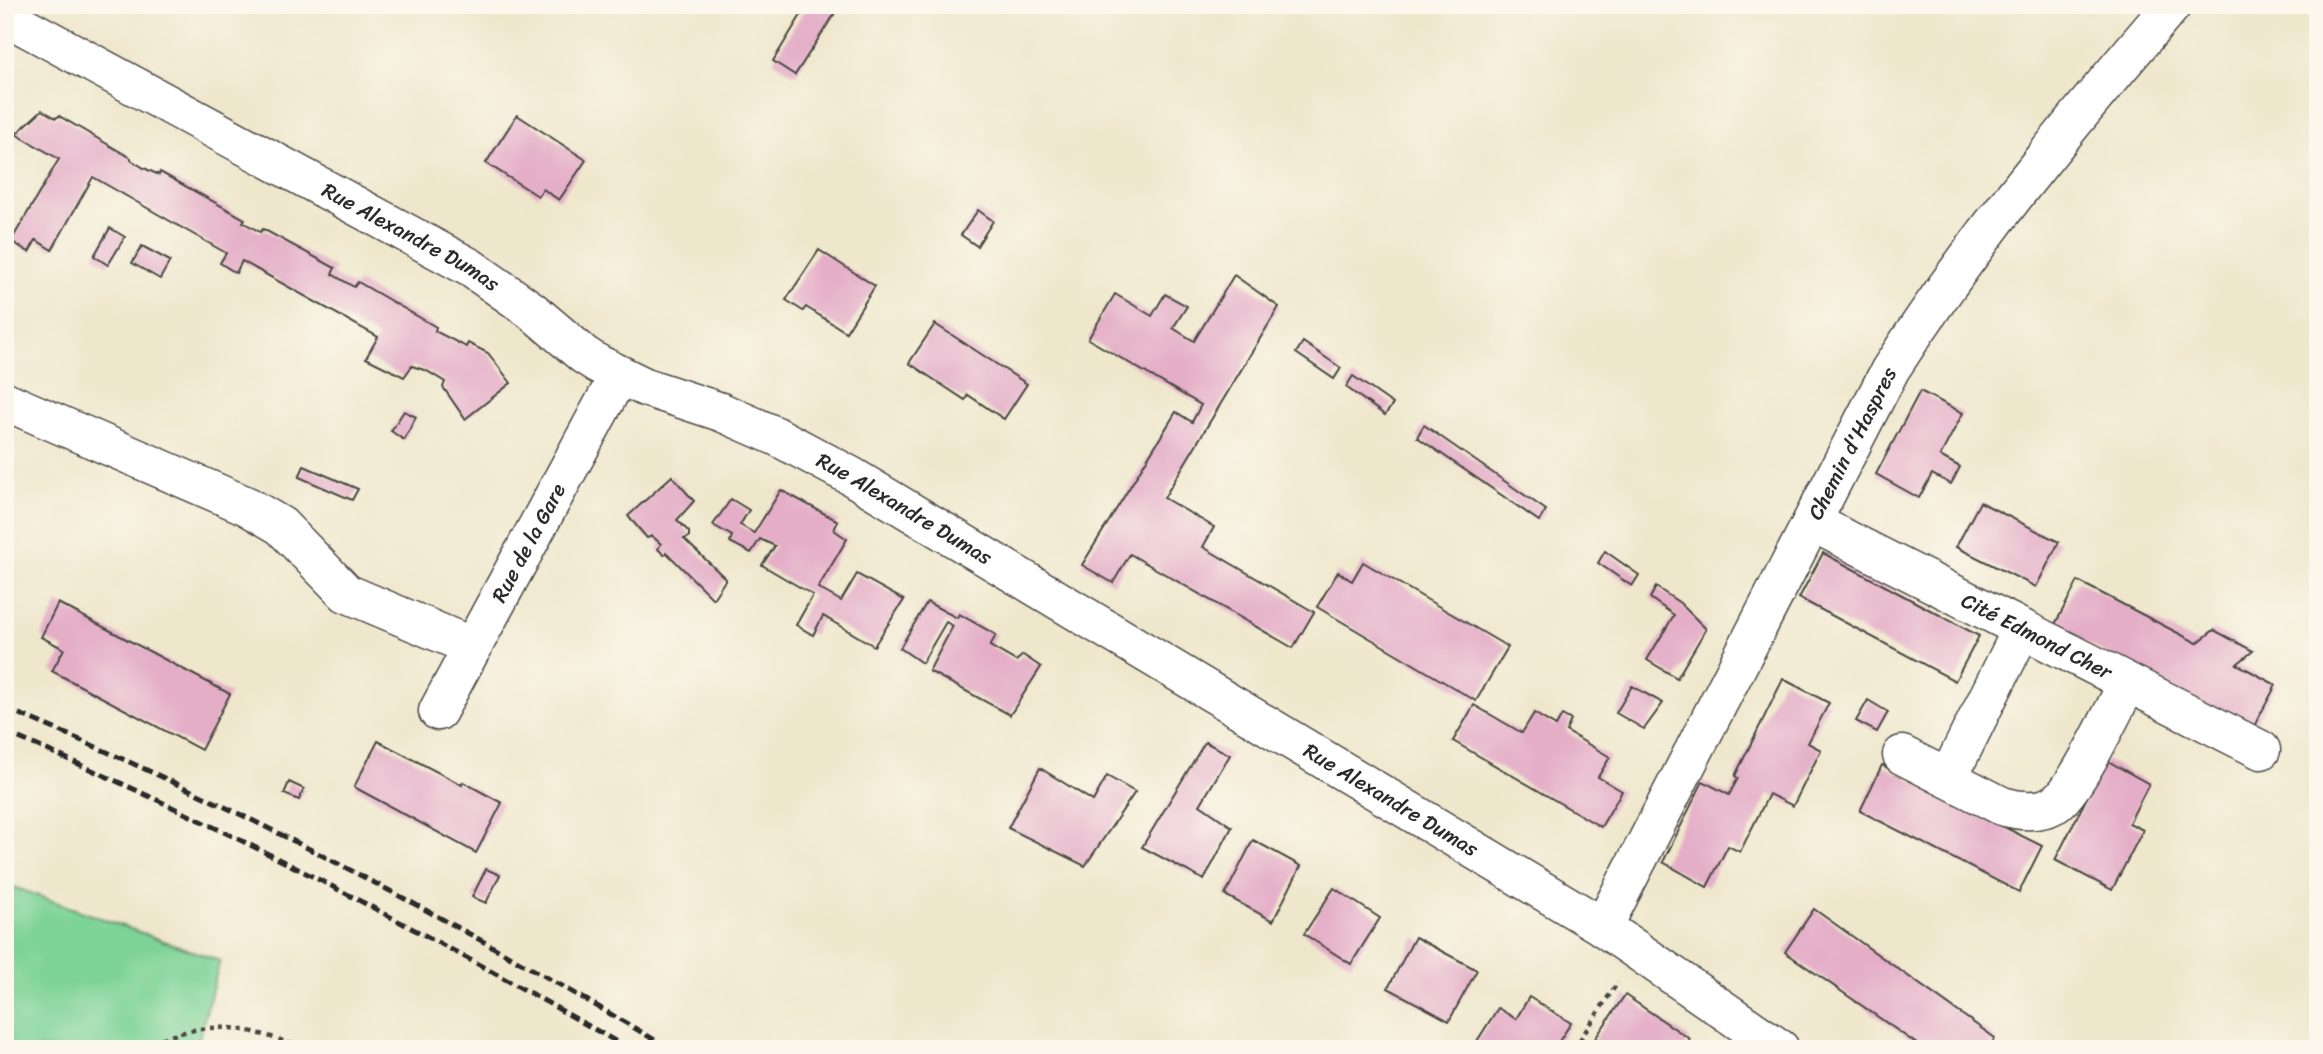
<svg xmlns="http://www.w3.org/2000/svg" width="2323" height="1054" viewBox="0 0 2323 1054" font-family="Sriracha,sans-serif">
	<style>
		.green { fill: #7ed396; stroke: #547f60; stroke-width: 2 }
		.building { fill: #e4aec7 }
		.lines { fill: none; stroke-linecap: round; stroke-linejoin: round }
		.minor-casing { stroke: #484743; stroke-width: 41 }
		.path { stroke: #484743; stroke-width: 4.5; stroke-dasharray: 5 5; stroke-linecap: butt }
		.minor { stroke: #fff; stroke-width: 38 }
		.rail { stroke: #2b2b2b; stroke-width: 5; stroke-dasharray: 10 5; stroke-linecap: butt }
		.labels { text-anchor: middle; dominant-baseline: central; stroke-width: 6; stroke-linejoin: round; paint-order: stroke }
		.street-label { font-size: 21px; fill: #2b2b2b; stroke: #fbf7ec }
	</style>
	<rect width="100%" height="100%" fill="#fbf7ec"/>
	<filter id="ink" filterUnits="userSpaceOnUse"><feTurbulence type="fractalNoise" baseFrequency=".0143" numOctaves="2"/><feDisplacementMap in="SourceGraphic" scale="14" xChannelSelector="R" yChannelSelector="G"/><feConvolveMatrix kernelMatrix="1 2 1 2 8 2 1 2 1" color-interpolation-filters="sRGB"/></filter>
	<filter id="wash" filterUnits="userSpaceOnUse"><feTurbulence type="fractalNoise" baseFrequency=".00686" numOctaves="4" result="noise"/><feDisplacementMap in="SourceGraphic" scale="28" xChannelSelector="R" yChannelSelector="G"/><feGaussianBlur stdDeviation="1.57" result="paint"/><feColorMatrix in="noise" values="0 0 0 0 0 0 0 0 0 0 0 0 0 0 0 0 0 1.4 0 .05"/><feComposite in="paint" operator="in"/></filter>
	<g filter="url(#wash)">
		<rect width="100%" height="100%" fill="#efe7cc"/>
		<polygon class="green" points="5,884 220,961 197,1045 259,1049 5,1049"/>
		<g id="blocks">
			<g class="building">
				<polygon points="798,5 840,5 795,75 773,61 804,10"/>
				<polygon points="42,110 56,118 59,116 131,158 131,160 144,168 159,175 160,172 245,219 243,222 260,232 263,229 335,268 332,274 354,287 358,282 436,327 435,331 466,347 468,343 488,353 511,383 465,419 443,387 445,382 427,371 412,366 404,377 366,358 378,337 242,261 236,273 220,263 226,253 93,177 52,250 36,240 29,252 11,241 59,159 16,134"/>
				<polygon points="517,115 586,160 559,200 543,189 538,196 486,163"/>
				<polygon points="978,210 993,221 977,246 961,235"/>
				<polygon points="110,228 125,237 108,265 94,256"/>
				<polygon points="142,246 170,261 160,279 132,263"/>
				<polygon points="819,250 875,286 846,332 806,307 803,311 786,300"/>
				<polygon points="1234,275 1279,307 1164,498 1214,527 1203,547 1314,612 1293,648 1130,554 1113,583 1082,565 1176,412 1192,422 1201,405 1088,339 1115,294 1152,316 1165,294 1187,306 1173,328 1194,341"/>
				<polygon points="935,324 1027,384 1004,419 968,395 965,400 909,363"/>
				<polygon points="1303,342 1341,368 1334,379 1296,353"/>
				<polygon points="1353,376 1393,404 1385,415 1346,387"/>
				<polygon points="1920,391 1963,413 1940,456 1960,467 1951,484 1932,474 1919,498 1876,474"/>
				<polygon points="404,411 416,417 404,440 391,431"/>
				<polygon points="1424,425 1546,510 1539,521 1417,437"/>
				<polygon points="304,466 358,489 352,500 299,477"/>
				<polygon points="672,476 694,501 677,520 689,532 689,537 684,539 726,579 713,599 666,552 664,555 658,549 661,544 652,536 647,538 628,516"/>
				<polygon points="781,490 838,521 834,530 847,539 818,588 841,601 857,574 904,600 874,646 823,616 813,635 796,625 813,595 762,565 775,546 760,539 751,553 730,542 732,536 713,525 731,499 749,510 740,525 754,533"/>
				<polygon points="1980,502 2059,542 2036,587 1956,547"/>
				<polygon points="1605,551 1639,575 1632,586 1598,563"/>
				<polygon points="1823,553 1979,636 1955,681 1799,598"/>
				<polygon points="1363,562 1508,647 1476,701 1317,607 1338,572 1352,581"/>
				<polygon points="2078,581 2197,643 2214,630 2253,651 2237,664 2276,685 2252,730 2054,626"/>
				<polygon points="1656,587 1680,603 1706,629 1677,678 1647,660 1674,615 1650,598"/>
				<polygon points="927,602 957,618 959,614 996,635 990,646 1016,661 1023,655 1041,667 1010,715 929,671 953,626 946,622 922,663 900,648"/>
				<polygon points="58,603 230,694 201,750 52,671 64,649 41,637"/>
				<polygon points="1783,679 1829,703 1808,743 1821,750 1793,806 1769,794 1740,852 1728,846 1707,887 1663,862 1703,781 1729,795 1738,778 1735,776"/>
				<polygon points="1632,686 1663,703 1644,729 1616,713"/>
				<polygon points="1868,700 1888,712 1877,732 1856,721"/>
				<polygon points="1474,705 1522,733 1534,713 1556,726 1562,715 1571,720 1566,731 1610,757 1598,777 1622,791 1601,827 1453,741"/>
				<polygon points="378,741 462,785 463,782 502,803 476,853 354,787"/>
				<polygon points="1205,742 1230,755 1200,805 1232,827 1204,880 1142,847"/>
				<polygon points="2106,760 2149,784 2129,823 2143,830 2112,890 2055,860"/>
				<polygon points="1882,765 2042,846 2019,892 1860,811"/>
				<polygon points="1040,768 1093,801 1107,776 1135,792 1085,866 1008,828"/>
				<polygon points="289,782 304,789 299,800 284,794"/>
				<polygon points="1253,840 1301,866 1273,921 1225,895"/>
				<polygon points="486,869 500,875 486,903 472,897"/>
				<polygon points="1334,888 1380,918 1351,964 1304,934"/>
				<polygon points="1814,909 1995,1038 1988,1049 1924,1049 1785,952"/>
				<polygon points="1415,937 1477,970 1449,1021 1388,988"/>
				<polygon points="1625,995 1690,1039 1683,1049 1588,1049"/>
				<polygon points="1529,997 1571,1023 1554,1049 1472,1049 1498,1008 1516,1019"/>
			</g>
		</g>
	</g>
	<g filter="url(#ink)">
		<use href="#blocks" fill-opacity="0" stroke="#484743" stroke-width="2"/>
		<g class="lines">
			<g class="minor-casing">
				<g id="minor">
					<path id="s1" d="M5,16L471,268L531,310L584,355L598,364L645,387L721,412L776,436L851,476L1603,927L1780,1049"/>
					<polyline points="5,401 247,506 281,526 346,593 473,647"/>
					<path id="s2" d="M1812,522L2261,750"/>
					<path id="s3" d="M438,711L619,375"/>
					<path d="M1902,755L2002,806C2019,811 2039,813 2055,804C2076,791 2114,708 2128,683"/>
					<polyline points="1948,778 2022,629"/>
					<path id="s4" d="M1603,927L1890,370C1973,241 2072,121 2172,5"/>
				</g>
			</g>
			<g class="path">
				<path d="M133,1049C206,1021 231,1020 304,1049"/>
				<polyline points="1574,1049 1618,982"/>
			</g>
			<use href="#minor" class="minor"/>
			<g class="rail">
				<path d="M5,708C235,803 456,922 670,1049"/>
				<path d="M5,732C220,823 427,933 629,1049"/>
			</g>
		</g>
	</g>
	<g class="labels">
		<g class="street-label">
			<text stroke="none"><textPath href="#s1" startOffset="462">Rue Alexandre Dumas</textPath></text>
			<text stroke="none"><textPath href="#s4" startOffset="544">Chemin d'Haspres</textPath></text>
			<text stroke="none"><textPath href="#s1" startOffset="1029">Rue Alexandre Dumas</textPath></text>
			<text stroke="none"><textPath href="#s3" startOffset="191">Rue de la Gare</textPath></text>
			<text stroke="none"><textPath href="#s2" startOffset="252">Cité Edmond Cher</textPath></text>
			<text stroke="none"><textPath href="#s1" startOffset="1596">Rue Alexandre Dumas</textPath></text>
		</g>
	</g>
	<rect width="2323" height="1054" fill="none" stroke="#fbf7ec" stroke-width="28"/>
</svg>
